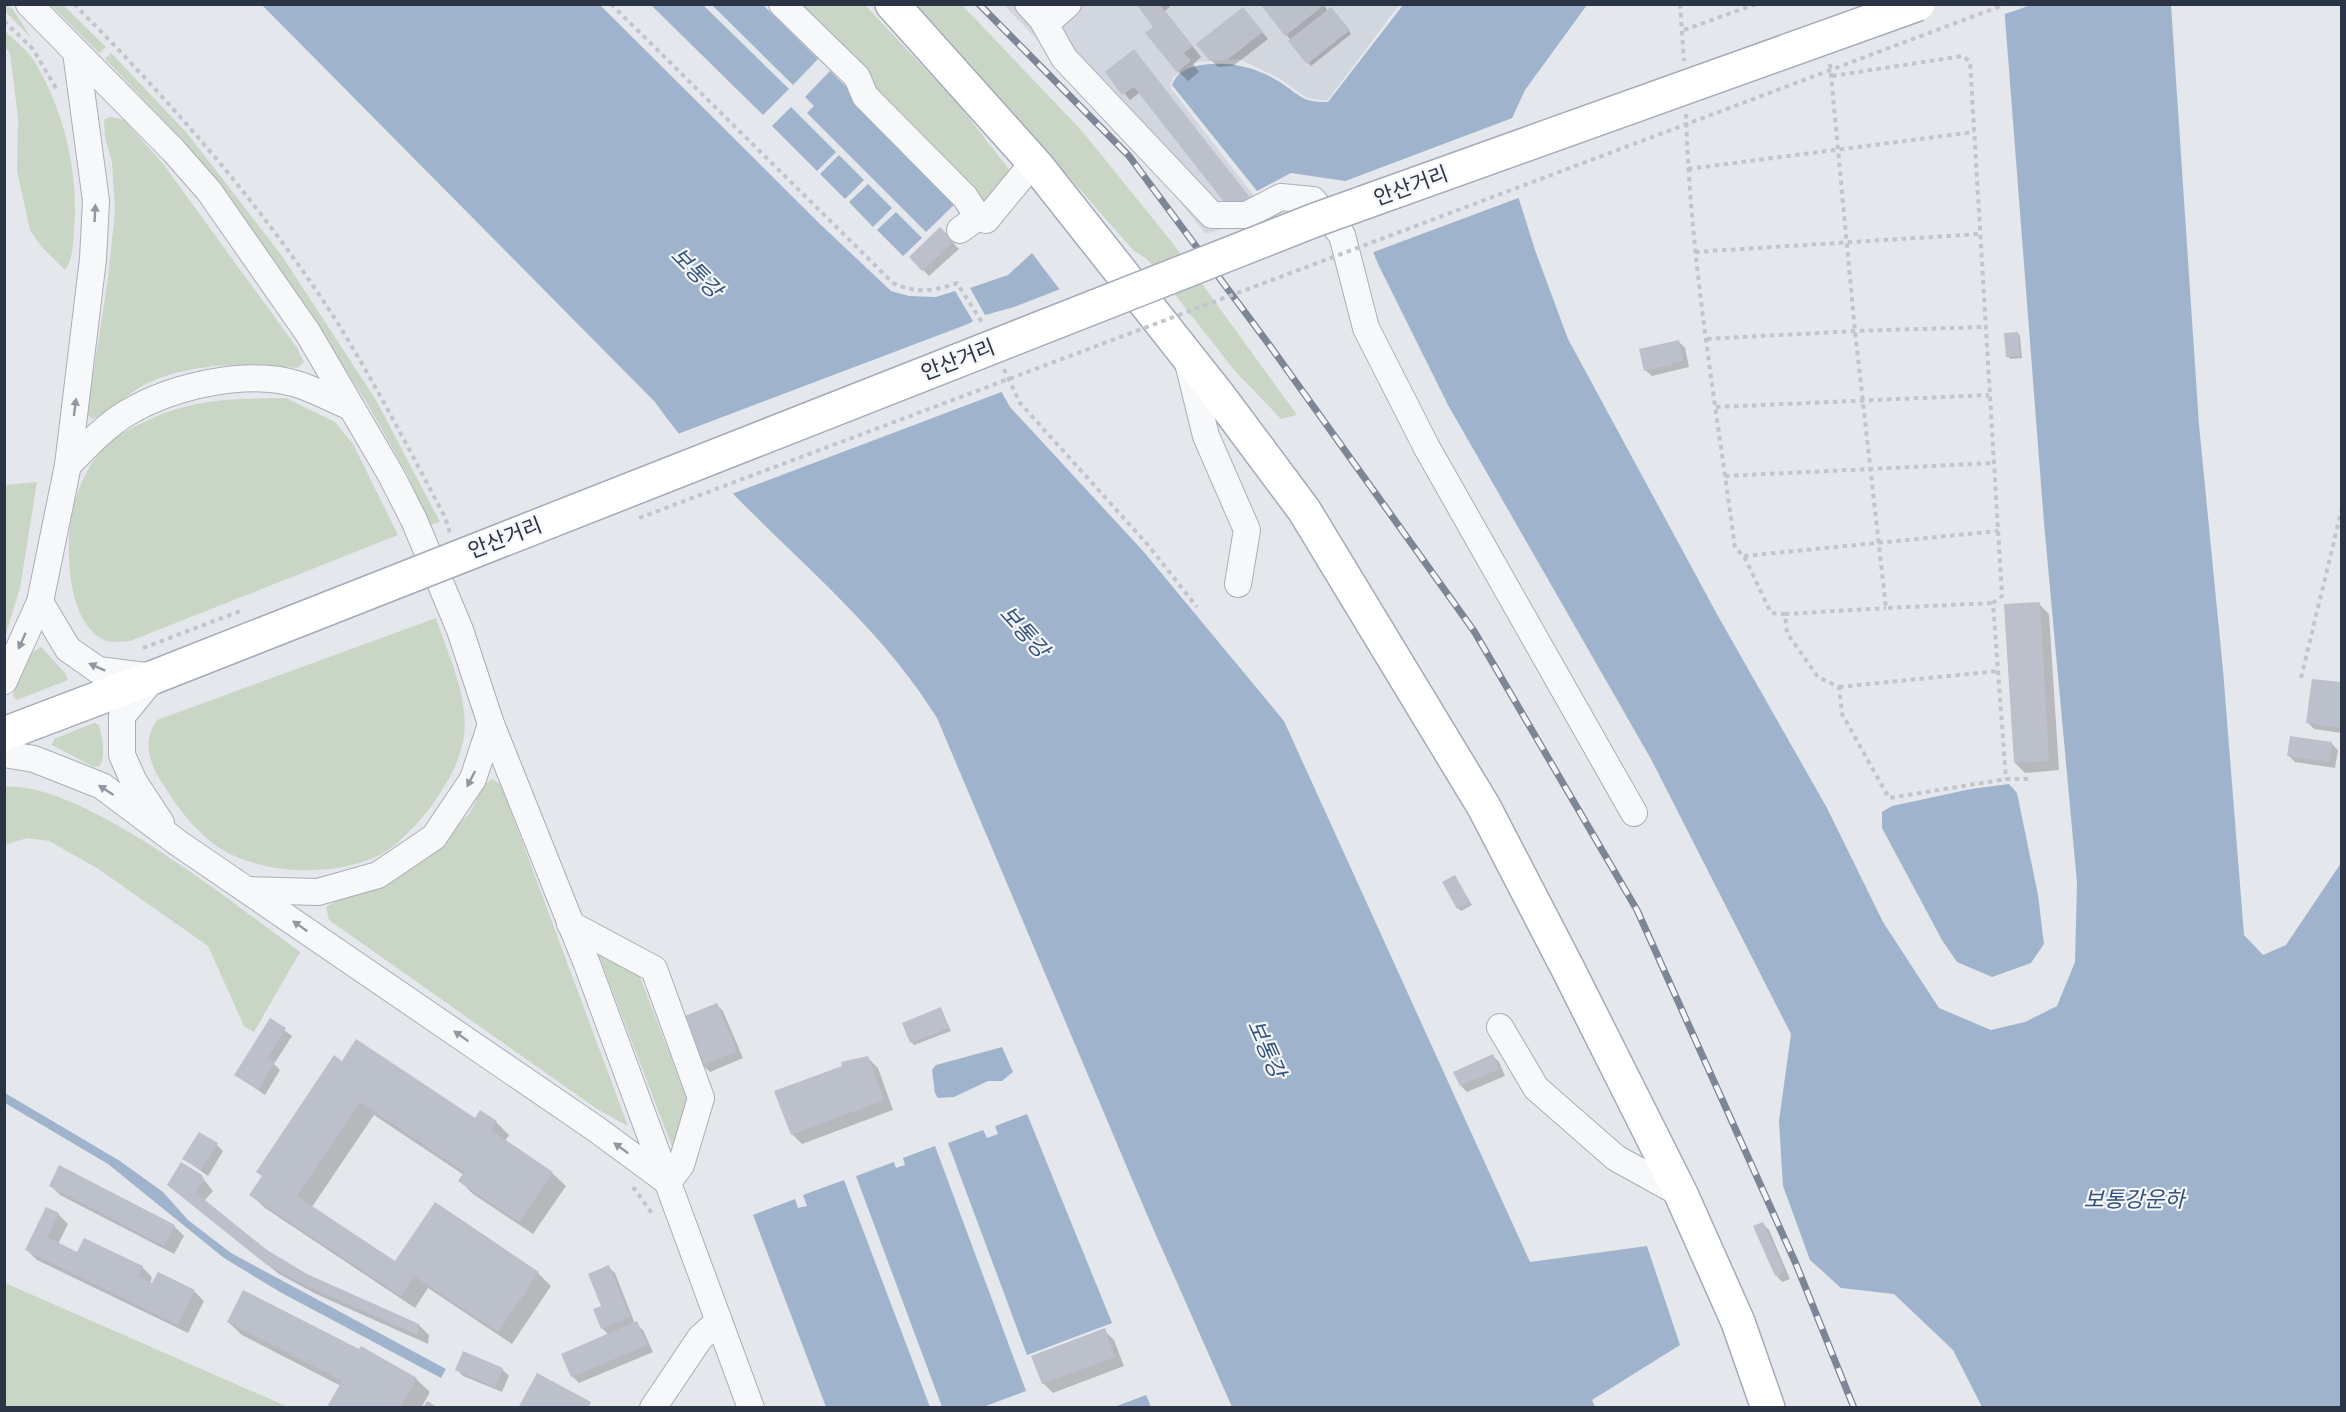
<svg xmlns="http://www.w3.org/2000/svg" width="2346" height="1412" viewBox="0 0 2346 1412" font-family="'Source Sans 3','Noto Sans KR',sans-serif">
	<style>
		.built { fill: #d2d6de }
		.green { fill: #c9d6c5 }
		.water { fill: #9fb4cc }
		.pier { fill: #e4e7ec }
		.shadow { fill: #0003 }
		.building { fill: #bbc0ca }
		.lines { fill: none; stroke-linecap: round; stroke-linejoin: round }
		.minor-casing { stroke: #a9aeb7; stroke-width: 28 }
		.major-casing { stroke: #a3abb8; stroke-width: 36 }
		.path { stroke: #c2c5cb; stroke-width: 4; stroke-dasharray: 4.5 4.5; stroke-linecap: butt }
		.minor { stroke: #f7f8fa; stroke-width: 26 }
		.major { stroke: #fff; stroke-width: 33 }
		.rail-casing { stroke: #7d8696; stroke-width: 7 }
		.rail { stroke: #f4f6f9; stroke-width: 4.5; stroke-dasharray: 14; stroke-linecap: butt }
		.major-bridge-casing { stroke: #a3abb8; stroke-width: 36; stroke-linecap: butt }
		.path-bridge { stroke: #c2c5cb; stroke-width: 4; stroke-dasharray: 4.5 4.5; stroke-linecap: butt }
		.major-bridge { stroke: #fff; stroke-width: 33 }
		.oneway { fill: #9196a0 }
		.labels { text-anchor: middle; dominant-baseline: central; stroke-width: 4.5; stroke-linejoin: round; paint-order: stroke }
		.street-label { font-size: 21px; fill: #2b3445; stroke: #f4f6f9 }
		.water-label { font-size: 22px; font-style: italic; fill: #34527a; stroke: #f4f6f9 }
	</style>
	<rect width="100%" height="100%" fill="#e4e7ec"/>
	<polygon class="built" points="1004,5 1399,5 1327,101 1307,98 1279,78 1239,59 1198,62 1173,77 1170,87 1260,204 1227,227 1206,234 1108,113"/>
	<g class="green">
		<polygon points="4,5 12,8 32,39 5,11"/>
		<polygon points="51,5 63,5 106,47 99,53"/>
		<polygon points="797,5 865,5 958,104 1015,177 989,211"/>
		<polygon points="917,5 962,5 1082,131 1171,241 1297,415 1281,419 1235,371 1147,259 1134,251"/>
		<path d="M5,31C15,41 29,51 36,64C65,114 79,174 74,231C73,246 73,258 65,270L41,246L30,230L17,171L18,118L10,53L5,47Z"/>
		<polygon points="111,53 187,133 282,256 376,400 440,522 430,525 408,476 367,403 275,261 181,139 105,59"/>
		<path d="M110,117L124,120L164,165L297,348L304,362L297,368C246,363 188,362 142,386C124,396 111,413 92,419L87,414L108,278L115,212L112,162L105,138L104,120Z"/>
		<path d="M286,398L335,422L353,444L398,535L130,641C124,641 113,643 107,641C64,625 64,537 75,501C82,477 94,456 112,439C120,433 131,429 140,424C192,398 230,399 286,398Z"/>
		<polygon points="37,482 20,588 5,637 5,485"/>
		<path d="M436,618C448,654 469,697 464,736C461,756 453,773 442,790C430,811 401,844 380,855C336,876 274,875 230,854C203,841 179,810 164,786C150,765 141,743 157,720Z"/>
		<polygon points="41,647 65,673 68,680 17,700 13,696 14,689 33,652"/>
		<path d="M94,723L99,725C102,736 106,756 100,766L94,767L52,745L54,739Z"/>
		<polygon points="492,779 501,785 628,1126 597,1109 329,920 326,907 444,839 470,813 483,786"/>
		<path d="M4,787C80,779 237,906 300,952L254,1032L244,1026L208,946L97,868L49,841L27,838L5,845Z"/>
		<polygon points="597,951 640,977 688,1102 673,1149"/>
		<polygon points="5,1283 288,1407 5,1407"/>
	</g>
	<g class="water">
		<path d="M262,5H600L821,225L891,291L909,296L936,297L955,291L973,321L965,327L1010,407L1143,551L1284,721L1530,1262L1647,1246L1680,1345L1592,1400L1595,1407H1232L1148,1217L937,718C861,595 738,520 655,402Z"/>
		<polygon points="651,5 703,5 789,89 763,115"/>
		<polygon points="712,5 763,5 818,59 793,85"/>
		<path d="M1403,5H1587L1525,90L1501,142L1535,250L1568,339L1718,616L1827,808L1883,922L1939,1008L1991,1030L2025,1022L2057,1006L2075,962L2077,883L2044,523L2004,5H2171L2199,425L2223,670L2244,935L2263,955L2286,945L2341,863V1407H1982L1953,1350L1894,1294L1841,1288L1810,1260L1783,1186L1779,1121L1791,1034L1651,759L1448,405L1378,264L1345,181L1291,173L1257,191L1172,85C1177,72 1187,67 1201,65C1228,61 1254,66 1278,81C1298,93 1301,103 1328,102Z"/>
		<polygon points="830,71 957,196 959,200 926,232 807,113 814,106 805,97"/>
		<polygon points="791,107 836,152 817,171 772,126"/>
		<polygon points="839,155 864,180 845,199 820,174"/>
		<polygon points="868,184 892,208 873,227 849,202"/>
		<polygon points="896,212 922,238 903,256 877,230"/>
		<polygon points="1032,253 1063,294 985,315 970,288 1008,275"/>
		<polygon points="2009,784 2017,793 2038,895 2044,944 2031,963 1992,977 1957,962 1942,940 1882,828 1882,812 1892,806 1971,789"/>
		<polygon points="1002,1047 1013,1072 1002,1081 988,1081 954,1097 938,1098 935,1093 932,1070 936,1065"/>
		<polygon points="5,1093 120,1161 163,1192 188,1220 231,1253 446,1369 441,1378 280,1292 224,1258 108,1164 5,1103"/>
		<polygon points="1027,1114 1112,1323 1027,1355 948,1143 983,1130 987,1138 998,1134 995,1126"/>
		<polygon points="935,1146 1026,1391 983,1407 942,1407 856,1176 894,1162 896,1168 905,1165 903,1158"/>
		<polygon points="844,1180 930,1407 826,1407 753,1215 795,1199 798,1208 807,1206 803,1195"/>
		<polygon points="1146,1395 1151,1407 1114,1407"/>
	</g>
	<g class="pier">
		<polygon points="2001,4 2031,4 2031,5 2002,15"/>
		<polygon points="1515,117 1504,142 1521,197 1371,253 1343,184 1340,183"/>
		<polygon points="1063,288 1066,294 1064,297 988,317"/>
		<polygon points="976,321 969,328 1004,391 729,495 675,435"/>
	</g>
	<g class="shadow">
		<polygon points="1137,4 1173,4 1165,11 1201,57 1193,64 1199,72 1188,81 1178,71 1155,27"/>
		<polygon points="1262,4 1323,4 1328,11 1334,11 1351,34 1311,66"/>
		<polygon points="1243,9 1268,39 1233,66 1218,67 1211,60"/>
		<polygon points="1107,72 1166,92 1262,213 1140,92 1130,100"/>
		<polygon points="940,229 959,249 929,276 911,257"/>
		<polygon points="2018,333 2020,336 2022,358 2010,359 2008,356"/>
		<polygon points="1678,341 1685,348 1689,367 1652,376 1645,370"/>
		<polygon points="2039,604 2049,614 2059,770 2025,773 2015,763"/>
		<polygon points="2342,684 2342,733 2314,729 2308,723"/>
		<polygon points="2331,743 2338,750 2335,768 2295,762 2289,756"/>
		<polygon points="1455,877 1472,905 1461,911 1458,908"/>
		<polygon points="717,1005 723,1011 743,1058 710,1072 703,1065"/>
		<polygon points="941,1009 951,1031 914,1045 911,1042"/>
		<polygon points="270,1020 292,1036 274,1064 280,1070 265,1095 236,1075"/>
		<polygon points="1493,1056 1499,1062 1505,1076 1467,1092 1461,1086"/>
		<polygon points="868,1058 878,1068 893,1110 802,1144 792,1134 844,1067 843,1063"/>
		<polygon points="342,1063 475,1120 496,1122 509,1135 505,1141 552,1173 566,1186 533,1234 473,1194 460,1181 464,1175 374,1115 312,1207 396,1263 538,1273 551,1286 512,1344 428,1288 415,1308 265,1208 251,1195 263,1177 258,1172"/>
		<polygon points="217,1145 223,1151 208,1176 184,1159"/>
		<polygon points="201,1176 213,1191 204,1201 266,1252 306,1276 419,1325 429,1335 428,1344 316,1294 279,1274 169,1185"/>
		<polygon points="50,1185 174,1226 184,1236 174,1254 60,1195"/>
		<polygon points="58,1214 68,1224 58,1244 78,1254 85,1240 142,1267 152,1277 150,1283 194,1291 204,1301 188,1333 37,1260 27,1250"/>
		<polygon points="1763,1224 1769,1230 1790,1279 1782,1282 1776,1275"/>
		<polygon points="608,1267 615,1273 635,1324 643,1330 653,1352 579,1383 573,1377 563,1355 609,1335 602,1328"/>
		<polygon points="228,1322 416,1379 430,1392 421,1408 333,1408 341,1386 242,1335"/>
		<polygon points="1104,1330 1114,1340 1124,1366 1053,1393 1043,1383"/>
		<polygon points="502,1369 509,1376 502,1392 463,1376 457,1370"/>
	</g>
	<g class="building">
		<polygon points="1136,4 1159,4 1193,46 1184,53 1191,61 1177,72 1145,33 1153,27"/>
		<polygon points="1260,4 1322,4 1323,6 1285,36"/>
		<polygon points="1243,7 1263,32 1227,60 1210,61 1196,44"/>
		<polygon points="1331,7 1350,30 1307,64 1288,41"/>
		<polygon points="1134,49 1253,202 1235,216 1134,87 1122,95 1105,72"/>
		<polygon points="940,227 954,241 922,271 909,257"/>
		<polygon points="2018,332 2020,356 2006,357 2004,333"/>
		<polygon points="1679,340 1684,361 1644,371 1639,349"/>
		<polygon points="2040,602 2049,761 2014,763 2004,604"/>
		<polygon points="2312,679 2342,682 2342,728 2306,723"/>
		<polygon points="2290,736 2332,742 2329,762 2287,756"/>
		<polygon points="1455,875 1470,902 1457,909 1442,882"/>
		<polygon points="717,1003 737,1051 702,1066 682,1017"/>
		<polygon points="941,1007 949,1028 910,1043 902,1023"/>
		<polygon points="270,1018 286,1028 268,1058 275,1062 258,1090 234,1075"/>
		<polygon points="356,1039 475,1118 480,1110 497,1121 491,1130 553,1172 519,1222 458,1181 464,1172 360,1102 297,1196 395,1261 435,1202 539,1272 498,1332 414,1276 401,1296 249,1195 262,1176 256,1172 334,1055 342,1061"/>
		<polygon points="1493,1054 1499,1069 1460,1086 1453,1072"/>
		<polygon points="868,1056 884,1100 791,1135 774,1091 842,1066 841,1062"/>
		<polygon points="199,1132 218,1143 201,1170 182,1159"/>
		<polygon points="181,1162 202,1175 204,1180 195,1192 267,1250 307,1274 419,1324 418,1335 305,1285 267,1265 167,1185"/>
		<polygon points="59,1165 175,1225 164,1246 49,1186"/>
		<polygon points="46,1207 59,1213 47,1237 77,1252 84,1238 143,1266 138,1276 152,1283 158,1272 195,1290 178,1325 25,1250"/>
		<polygon points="1763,1222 1785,1272 1775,1276 1753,1226"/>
		<polygon points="609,1265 630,1317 601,1329 593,1309 601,1306 588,1274"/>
		<polygon points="243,1290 359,1349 361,1346 417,1378 400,1408 333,1408 328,1405 342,1381 227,1322"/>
		<polygon points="637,1321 648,1345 571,1377 561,1354"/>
		<polygon points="1105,1328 1115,1357 1042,1384 1031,1356"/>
		<polygon points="463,1351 503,1368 495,1387 455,1370"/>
		<polygon points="537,1373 591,1402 588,1408 518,1408"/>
		<polygon points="427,1401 439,1408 423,1408"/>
	</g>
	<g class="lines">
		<g class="minor-casing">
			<g id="minor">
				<polyline points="29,4 173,150 209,191 308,333 391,475 414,520 460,630 491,724 587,964 751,1408"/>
				<polyline points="782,4 857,77 865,96 965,197 978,217"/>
				<polyline points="1028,4 1042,19 1051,19 1068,4"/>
				<polyline points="1042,19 1064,58 1212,215 1246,215 1281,197 1313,200 1342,235 1366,328 1427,448 1634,813"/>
				<polyline points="960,230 978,217 986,220 1023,175 1037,166"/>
				<polyline points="1187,359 1206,436 1247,530 1238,584"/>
				<path d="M68,465C86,447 105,426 127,413C172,386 249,368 300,385C317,391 334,400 351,407"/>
				<polyline points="40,602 68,649 98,670 154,677"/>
				<polyline points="154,677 122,716 122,755 134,782 161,823"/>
				<polyline points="4,681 40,602 68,465 93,259 96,201 76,52"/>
				<polyline points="4,754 34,759 102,786 178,843 596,1129 668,1182"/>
				<polyline points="248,890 318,892 378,875 434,837 473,779 491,724"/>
				<polyline points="570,924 654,969 701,1098 681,1165 668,1182"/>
				<polyline points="1500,1027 1536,1088 1616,1158 1681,1194"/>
				<polyline points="653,1408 700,1338 719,1321"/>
			</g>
		</g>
		<g class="major-casing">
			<g id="major">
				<polyline points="892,4 1037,166 1219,396 1304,510 1484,807 1568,969 1681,1194 1738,1322 1768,1408"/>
				<polyline points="4,734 154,677"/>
			</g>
		</g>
		<g class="path">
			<path d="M74,4C171,102 263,206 337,322C376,385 410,451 445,517L450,533"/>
			<path d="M611,4L893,283C916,294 935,291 957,283L983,324"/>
			<polyline points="1680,4 1684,61"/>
			<polyline points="4,21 33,49 57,90"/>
			<polyline points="1684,30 1756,4"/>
			<polyline points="1830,64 1855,331 1886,608 1993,603"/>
			<polyline points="1832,76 1963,56 1970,62 2002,596 1993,603 2006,779"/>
			<path d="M1686,114C1690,259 1716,404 1735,548L1744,556L1771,613L1785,614L1787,633L1818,677L1839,687L1842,714L1889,798L2006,779H2028"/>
			<polyline points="1688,169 1974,132"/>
			<polyline points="1695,252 1979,234"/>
			<polyline points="1707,339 1855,331 1985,327"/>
			<polyline points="1004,369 1020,403 1148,545 1197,607"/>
			<polyline points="1716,407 1989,395"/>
			<polyline points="1725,476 1993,463"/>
			<polyline points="1744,556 1998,531"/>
			<polyline points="1785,614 1886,608"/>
			<polyline points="2301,678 2342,508"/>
			<polyline points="1839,687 1998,671"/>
			<polyline points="633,1187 653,1215"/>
		</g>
		<use href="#minor" class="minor"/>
		<use href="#major" class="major"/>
		<g class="rail-casing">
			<polyline id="rail" points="979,4 1129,156 1273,350 1474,631 1637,910 1796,1264 1854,1408"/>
		</g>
		<use href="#rail" class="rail"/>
		<g class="major-bridge-casing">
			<polyline id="major-bridge" points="154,677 1315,220 1918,4"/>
		</g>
		<g class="path-bridge">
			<polyline points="639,518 2006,4"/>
			<polyline points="143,648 243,610"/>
		</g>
		<use href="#major-bridge" class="major-bridge"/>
	</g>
	<defs><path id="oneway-solid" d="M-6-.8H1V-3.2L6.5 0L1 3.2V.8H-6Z" transform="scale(1.5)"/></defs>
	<g class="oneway">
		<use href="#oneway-solid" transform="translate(95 213) rotate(-87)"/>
		<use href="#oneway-solid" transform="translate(75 407) rotate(-83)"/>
		<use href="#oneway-solid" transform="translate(22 641) rotate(114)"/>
		<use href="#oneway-solid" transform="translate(97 667) rotate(-156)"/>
		<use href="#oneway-solid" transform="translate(471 779) rotate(117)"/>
		<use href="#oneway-solid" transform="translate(106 790) rotate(-147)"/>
		<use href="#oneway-solid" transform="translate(300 926) rotate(-145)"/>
		<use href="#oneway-solid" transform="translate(461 1036) rotate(-145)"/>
		<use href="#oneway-solid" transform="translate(621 1148) rotate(-144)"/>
	</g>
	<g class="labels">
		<g class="street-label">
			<text transform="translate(1411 186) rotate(-20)">안산거리</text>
			<text transform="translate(958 360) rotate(-21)">안산거리</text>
			<text transform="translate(505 538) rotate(-21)">안산거리</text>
		</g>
		<g class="water-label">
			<text transform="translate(696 273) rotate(45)">보통강</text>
			<text transform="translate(1024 632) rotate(48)">보통강</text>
			<text transform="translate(1266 1049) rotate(66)">보통강</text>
			<text x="2134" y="1200">보통강운하</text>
		</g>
	</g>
	<rect width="2346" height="1412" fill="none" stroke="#2b3445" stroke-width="12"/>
</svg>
